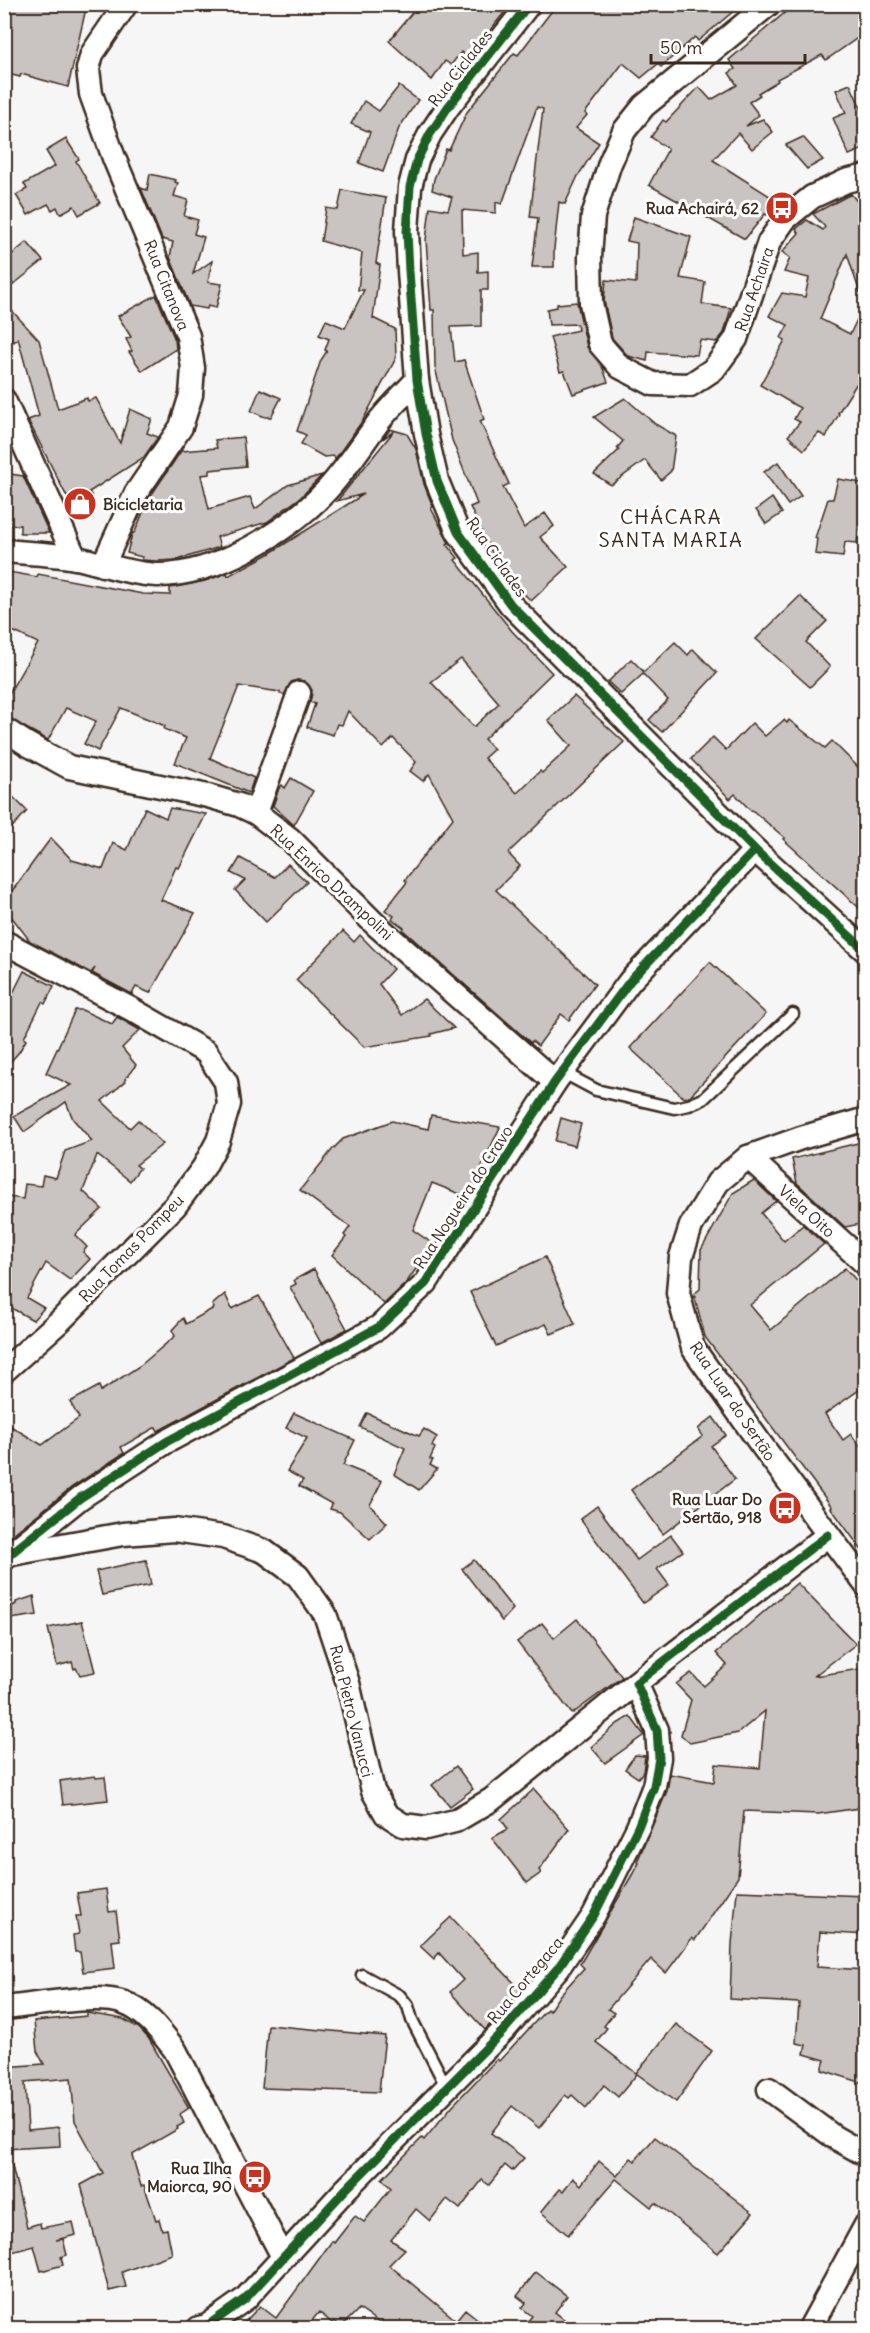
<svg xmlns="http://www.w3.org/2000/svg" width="870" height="2333" viewBox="0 0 870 2333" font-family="Delius,sans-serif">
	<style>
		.building { fill: #c9c3c1; stroke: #3b2a1e; stroke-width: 1.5; fill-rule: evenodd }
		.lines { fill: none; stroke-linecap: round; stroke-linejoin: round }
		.service-casing { stroke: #3b2a1e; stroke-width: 15 }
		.minor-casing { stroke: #3b2a1e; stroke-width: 27 }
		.service { stroke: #fff; stroke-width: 10 }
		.minor { stroke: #fff; stroke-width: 22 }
		.cycleway-casing { stroke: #fff; stroke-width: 13 }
		.cycleway { stroke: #1b5e20; stroke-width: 9 }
		.labels { text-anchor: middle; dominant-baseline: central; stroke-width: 6; stroke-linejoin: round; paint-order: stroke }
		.street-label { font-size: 16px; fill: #3b2a1e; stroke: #fff }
		.poi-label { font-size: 16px; font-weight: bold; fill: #3b2a1e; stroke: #fff; text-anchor: end }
		.quarter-label { font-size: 20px; letter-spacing: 1.5px; fill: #3b2a1e; stroke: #fff }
	</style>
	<rect width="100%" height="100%" fill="#f7f6f6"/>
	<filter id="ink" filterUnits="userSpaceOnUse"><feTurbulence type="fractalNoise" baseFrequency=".0167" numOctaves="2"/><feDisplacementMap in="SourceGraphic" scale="12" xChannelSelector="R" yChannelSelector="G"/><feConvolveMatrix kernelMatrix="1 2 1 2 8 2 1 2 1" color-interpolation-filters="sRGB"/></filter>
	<g filter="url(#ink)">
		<g class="building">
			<polygon points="4,4 87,4 68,87 21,74 20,77 4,73"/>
			<polygon points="419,4 511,4 468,58 461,52 451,65 445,61 432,80 389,41"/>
			<polygon points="557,4 742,4 698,41 695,37 661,67 658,64 641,78 623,63 585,113 587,115 576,128 599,143 578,176 565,204 559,202 554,249 554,267 532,267 538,218 530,217 543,109 537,107 502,204 496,202 496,213 462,210 463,254 478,252 478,272 488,271 488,290 481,290 481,326 451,327 455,362 464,360 482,413 484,419 480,421 509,484 503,487 524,528 545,513 554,526 540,537 568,567 531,601 508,577 496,561 470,507 477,504 452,440 435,367 434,310 431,310 426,240 430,207 448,210 452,197 432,190 434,179 446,149 449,150 467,112 514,53 518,55"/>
			<polygon points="795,4 866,4 866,32 826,60 822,55 777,79 778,81 758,93 760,95 749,102 759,115 746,126 763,119 773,132 752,149 738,133 713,160 776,200 767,215 765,214 745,239 649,185 668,149 651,137 663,120 666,122 699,87 711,100 737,85 729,73 735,69 729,60"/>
			<polygon points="850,84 861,108 866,106 866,148 849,155 833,118 846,113 836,90"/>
			<polygon points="399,86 418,100 399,128 383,172 359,163 370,132 351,124 364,101 379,111"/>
			<polygon points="803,137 823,160 807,169 786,145"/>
			<polygon points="66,139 79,159 76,161 100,203 79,215 74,206 60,214 57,207 52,210 48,204 28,215 16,195 27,189 24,184 55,166 46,151"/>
			<polygon points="150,174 176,180 175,182 178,183 174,196 188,200 184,216 198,220 194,234 204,237 193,274 212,261 208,282 222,284 216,308 208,306 207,309 190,306 170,257 173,242 162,239 141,188 147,190"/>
			<polygon points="342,190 386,198 376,263 380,265 373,318 395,329 396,358 363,420 335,459 334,456 324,457 301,444 306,435 297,431 321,360 327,351 325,350 329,339 319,335 326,320 345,328 364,290 358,290 362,253 321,241 326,208 338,210"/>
			<polygon points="851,194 866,212 866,299 862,299 847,254 820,319 850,334 866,301 866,369 838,413 839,414 826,437 819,433 804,450 788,436 800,422 794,419 800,408 760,385 785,340 781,338 788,325 769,316 782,293 805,297 809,278 784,272 790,258 782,252 799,233 796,229 807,220 823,230 825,227 813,214"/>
			<polygon points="634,217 691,237 680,278 705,282 702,304 731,308 724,333 717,342 700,340 697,355 648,352 647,361 628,356 612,338 604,301 606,280 636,283 637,243 627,241"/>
			<polygon points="27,242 43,261 4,292 4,261"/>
			<polygon points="156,295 175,340 176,349 142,371 129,352 132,351 126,339 131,337 118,316"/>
			<polygon points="4,302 39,340 58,409 87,398 88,401 96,398 120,443 130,409 152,419 147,433 158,437 144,457 89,492 92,496 76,509 65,493 28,420 39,416 18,338 14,342 4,332"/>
			<polygon points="577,302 587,347 602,366 608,382 573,394 564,371 560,372 550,337 578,330 577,324 549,325 547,309 557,307 557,304"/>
			<polygon points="260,389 281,398 271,417 265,417 251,411"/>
			<polygon points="625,398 655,424 676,436 671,471 661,480 645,460 611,485 594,474 619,450 617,448 623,441 594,417"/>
			<path d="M390,429L407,434L416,449L424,484L433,507L431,508L449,543L447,544L458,558L455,560L512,631L552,673L484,739L494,749L484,758L517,793L540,771L542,773L571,746L548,720L574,696L624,742L508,853L520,866L496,890L595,984L569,1020L561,1014L538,1046L532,1041L531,1043L403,930L404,928L392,919L394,916L385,910L407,882L405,880L453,818L429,774L423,781L410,771L416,762L393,738L383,748L348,711L342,725L337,724L333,735L307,727L315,704L310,702L312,690L304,681L297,680L291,682L284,695L280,694V692L239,686L210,758L254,778L249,793L175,763L186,738L164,729L165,726L121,708L98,751L84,744L96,721L66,708L48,740L4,716V702L38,643L4,627V587L9,572L37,577L38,574L143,594L170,595V588L205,581L227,573L228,576L267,555L364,494L337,501L394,431L383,439ZM461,659L499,703L474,727L431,682Z"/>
			<polygon points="243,437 246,466 210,470 210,474 201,475 209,509 250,497 255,509 288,485 322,475 301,497 267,522 217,537 220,547 177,560 157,561 142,560 142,557 127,553 132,534 135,532 148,500 181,451 217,448 215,440"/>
			<polygon points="778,462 801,496 788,505 764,472"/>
			<polygon points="4,473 23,476 49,533 20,533 20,525 4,524"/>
			<polygon points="838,479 862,483 860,502 866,503 866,520 860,520 857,543 845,542 843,557 815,554 817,539 815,538 828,499 833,499"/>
			<polygon points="772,498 782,513 766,524 756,510"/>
			<polygon points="800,596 827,621 806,642 830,667 810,687 756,639"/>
			<polygon points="675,642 688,655 693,649 717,673 662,732 649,720 668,700 643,674 621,694 608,682 631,659 644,672"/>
			<polygon points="784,720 787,723 789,720 825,748 832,741 866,775 866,914 783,839 785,838 752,810 751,811 735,794 730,799 691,759 713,737 726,750 752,723 765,736"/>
			<polygon points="291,778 313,791 294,825 273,806 279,788 282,785 285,788"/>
			<polygon points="4,788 27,811 4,836"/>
			<polygon points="145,808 166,818 170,808 206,814 179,868 176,867 161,900 195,913 150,993 136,987 132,994 92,973 95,968 91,973 30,941 4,907 4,902 51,838 72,860 103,869 113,843 127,850"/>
			<polygon points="240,858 275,877 288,864 307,882 266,922 235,890 245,880 231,873"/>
			<polygon points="343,931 354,942 360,935 393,969 379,984 402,1015 424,999 454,1028 431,1034 432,1036 364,1047 296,980"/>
			<polygon points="710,962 766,1014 690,1096 684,1098 630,1048"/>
			<polygon points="24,971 54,986 45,1004 42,1002 24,1038 26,1040 19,1052 4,1069 4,989 13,993"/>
			<polygon points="75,1010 82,1010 112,1024 117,1017 140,1030 122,1048 136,1065 125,1079 126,1081 102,1101 130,1128 138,1120 163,1144 136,1165 140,1168 130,1181 97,1155 83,1191 102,1209 75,1235 87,1247 83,1252 90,1259 70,1280 46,1263 27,1298 44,1308 33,1320 4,1304 4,1231 8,1197 23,1199 25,1184 41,1186 43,1175 56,1178 65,1151 92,1141 73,1119 66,1102 24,1132 14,1116 71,1085 46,1073"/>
			<polygon points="431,1115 500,1127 475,1181 465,1196 432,1183 413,1230 433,1244 407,1282 384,1304 332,1255 346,1237 344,1235 350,1227 300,1190 332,1150 343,1139 392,1121 428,1129"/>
			<polygon points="561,1118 581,1124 575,1146 555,1141"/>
			<polygon points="866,1141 866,1223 845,1227 797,1183 792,1159"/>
			<polygon points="754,1180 776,1201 761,1213 784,1241 803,1225 824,1244 750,1305 771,1330 845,1268 866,1291 866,1385 825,1414 843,1440 851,1434 866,1454 866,1556 831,1508 832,1507 705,1337 694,1294 700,1289 701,1250 733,1193"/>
			<polygon points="545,1257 575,1324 551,1334 546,1324 496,1346 470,1292"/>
			<polygon points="314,1269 347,1329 321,1343 290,1287 296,1284 294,1280"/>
			<polygon points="225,1294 232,1309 259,1296 294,1358 158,1431 156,1427 121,1447 124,1453 72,1487 4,1541 4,1422 42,1445 79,1418 70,1402 99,1386 101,1391 141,1365 175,1336 172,1330 183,1318 186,1324 214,1308 212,1305"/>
			<polygon points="294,1413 355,1440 343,1465 382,1481 370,1505 387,1523 370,1539 340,1512 330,1509 332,1504 299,1486 303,1480 287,1471 307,1438 286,1428"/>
			<polygon points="367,1413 419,1436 424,1429 437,1437 432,1446 435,1448 430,1459 433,1460 430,1465 437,1469 419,1490 394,1474 405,1448 360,1427"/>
			<polygon points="713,1417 726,1435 711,1446 735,1479 663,1534 631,1490 703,1436 698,1429"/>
			<polygon points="597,1506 637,1560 671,1535 683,1551 657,1569 669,1585 643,1603 580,1519"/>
			<polygon points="146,1560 151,1585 102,1595 96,1571"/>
			<polygon points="474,1560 513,1609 502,1621 462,1569"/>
			<polygon points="797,1583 856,1644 814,1676 866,1668 866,1807 818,1814 744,1811 738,1877 695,1940 692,1938 666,1973 651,1959 608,2009 614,2013 604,2026 607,2028 596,2042 636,2073 676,2024 712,2051 676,2102 637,2074 618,2097 604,2085 586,2108 572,2095 569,2098 565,2095 539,2128 512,2106 491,2133 524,2158 512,2171 505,2165 489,2185 482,2180 460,2209 447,2199 430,2221 416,2209 391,2240 405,2249 389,2265 456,2320 465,2309 489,2328 387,2328 359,2309 341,2327 334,2321 332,2323 319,2312 306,2328 239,2328 260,2306 276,2318 332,2241 334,2243 355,2216 364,2222 391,2188 382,2179 411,2149 422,2138 424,2140 453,2105 497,2059 499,2061 547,2009 549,2011 559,1996 584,1968 580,1964 639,1863 637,1862 667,1791 670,1774 714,1782 716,1764 760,1768 765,1711 738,1733 690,1743 681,1735 691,1700 676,1684 691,1673 704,1686 727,1665 716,1653"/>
			<polygon points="34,1596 37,1615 4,1620 4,1611 16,1604 16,1602"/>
			<polygon points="577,1619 622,1677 572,1714 517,1642 542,1623 554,1638"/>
			<polygon points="82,1621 95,1672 80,1675 76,1668 74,1669 72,1662 57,1666 48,1628"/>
			<polygon points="630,1716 644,1735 605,1763 591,1747 617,1724"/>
			<polygon points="635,1755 645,1756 643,1772 638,1778 625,1769"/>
			<polygon points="456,1766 473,1789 450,1806 432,1785"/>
			<polygon points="95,1776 96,1778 105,1777 108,1800 63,1805 60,1781"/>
			<polygon points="534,1789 569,1829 539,1870 541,1873 527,1883 492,1838 508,1829 501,1819"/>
			<polygon points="106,1889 109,1912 116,1911 120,1940 112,1941 115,1968 83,1972 80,1952 75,1952 73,1935 79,1934 76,1916 81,1916 77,1893"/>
			<polygon points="737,1891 866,1896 866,1935 820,1932 817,1967 866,1970 866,2084 822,2070 825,2060 804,2054 806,2045 796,2043 799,2003 730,1999 732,1944"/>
			<polygon points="451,1917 521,1990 485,2030 450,1992 463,1980 439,1953 434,1959 420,1946"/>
			<polygon points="87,2013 123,2019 139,2028 149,2039 189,2108 180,2114 184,2123 177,2127 178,2129 132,2155 141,2186 144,2185 156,2220 159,2219 162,2230 167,2229 172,2254 122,2272 126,2287 109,2291 81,2185 103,2173 75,2121 71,2078 25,2082 28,2130 59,2127 60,2146 4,2149 4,2067 44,2064 37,2051 34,2021 87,2016"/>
			<polygon points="268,2025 385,2036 379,2092 262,2088"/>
			<polygon points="655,2137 753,2213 718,2253 665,2210 655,2203 651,2207 616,2179 568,2235 541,2212 560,2189 563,2191 573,2178 581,2185 599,2161 617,2176 631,2158 635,2161"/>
			<polygon points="4,2162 11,2162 27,2227 40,2223 41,2228 73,2222 76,2235 56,2240 63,2239 67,2255 61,2257 63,2265 41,2271 34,2246 4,2254"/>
			<polygon points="536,2272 567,2296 555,2312 575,2328 522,2328 532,2316 522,2308 526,2303 517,2296"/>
		</g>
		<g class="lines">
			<g class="service-casing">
				<g id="service">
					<polyline points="562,1072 596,1090 674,1108 689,1105 703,1099 793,1014"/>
					<polyline points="362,1975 400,1996 408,2006 412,2020 447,2088"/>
				</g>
			</g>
			<g class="minor-casing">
				<g id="minor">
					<polyline points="529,4 448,107 430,134 417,160 410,187 407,231 409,271 417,380 426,434 437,481 458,532 511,605 755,850 866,951"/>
					<polyline points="769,4 644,106 624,131 610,163 593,216 590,257 591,303 600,344 620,367 653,384 690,385 714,369 736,339 769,242 785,219 812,197 846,181 866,176"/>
					<polyline points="4,400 75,558"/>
					<path d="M4,551C28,553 53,554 77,558C104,564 130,574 157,575C214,576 287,532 325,492C346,470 362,444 380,420C391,406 405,393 417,380"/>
					<polyline points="103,565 136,493 181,427 191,395 193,368 188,336 114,158 91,94 88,69 92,54 126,4"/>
					<polyline points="4,729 27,744 69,767 208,796 239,805 256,813 290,839 375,924 555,1082"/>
					<polyline points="256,813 299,693"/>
					<polyline points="4,942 131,1009 206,1052 226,1082 229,1104 218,1141 204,1167 175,1206 60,1321 4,1371"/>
					<polyline points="866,1119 801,1138 748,1157 718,1182 691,1226 681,1257 678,1293 693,1348 760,1443 866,1585"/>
					<polyline points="748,1157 866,1264"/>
					<polyline points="12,1554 123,1534 174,1530 223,1537 264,1551 298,1576 325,1614 348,1683 373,1791 386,1814 403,1825 426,1828 455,1821 491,1800 636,1683"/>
					<polyline points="4,1559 80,1498 166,1442 379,1327 426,1283 555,1082 630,981 755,850"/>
					<path d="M4,2008C35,2005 97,1993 124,2003C146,2011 161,2032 175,2050L283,2257"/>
					<polyline points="769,2089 834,2137 866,2155"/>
					<polyline points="199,2328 207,2326 245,2299 346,2189 504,2030 558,1968 594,1915 638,1827 654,1786 659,1758 657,1730 636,1683 828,1535"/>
					<polyline points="810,2328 866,2225"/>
				</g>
			</g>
			<use href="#service" class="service"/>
			<use href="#minor" class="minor"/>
			<g class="cycleway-casing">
				<g id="cycleway">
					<polyline points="529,4 448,107 430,134 417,160 410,187 407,231 409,271 417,380 426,434 437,481 458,532 511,605 755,850 866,951"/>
					<polyline points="4,1559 80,1498 166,1442 379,1327 426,1283 555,1082 630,981 755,850"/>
					<polyline points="199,2328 207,2326 245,2299 346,2189 504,2030 558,1968 594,1915 638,1827 654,1786 659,1758 657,1730 636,1683 828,1535"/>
				</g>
			</g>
			<use href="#cycleway" class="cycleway"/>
		</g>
	</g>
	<defs>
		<g id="bus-disc" transform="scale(1.725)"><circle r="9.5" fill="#c8321e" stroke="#fff"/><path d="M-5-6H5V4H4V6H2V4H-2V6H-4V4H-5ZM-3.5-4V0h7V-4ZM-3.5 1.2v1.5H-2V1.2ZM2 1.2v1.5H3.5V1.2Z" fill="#fff"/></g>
		<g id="shop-disc" transform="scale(1.725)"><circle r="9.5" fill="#c8321e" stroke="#fff"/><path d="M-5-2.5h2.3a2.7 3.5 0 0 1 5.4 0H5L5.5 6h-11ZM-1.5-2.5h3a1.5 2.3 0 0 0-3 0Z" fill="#fff"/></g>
	</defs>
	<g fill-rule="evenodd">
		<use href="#bus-disc" x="782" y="208"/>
		<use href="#shop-disc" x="80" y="504"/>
		<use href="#bus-disc" x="785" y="1508"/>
		<use href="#bus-disc" x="255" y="2177"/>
	</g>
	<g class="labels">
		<g class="street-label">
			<text transform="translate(460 68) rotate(-52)">Rua Ciclades</text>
			<text transform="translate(167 285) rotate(68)">Rua Citanova</text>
			<text transform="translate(754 289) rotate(-71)">Rua Achaira</text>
			<text transform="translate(497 557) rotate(55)">Rua Ciclades</text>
			<text transform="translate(332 882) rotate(43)">Rua Enrico Drampolini</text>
			<text transform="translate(463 1197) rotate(-57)">Rua Nogueira do Cravo</text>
			<text transform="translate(807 1211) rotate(42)">Viela Oito</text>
			<text transform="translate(131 1248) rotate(-46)">Rua Tomas Pompeu</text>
			<text transform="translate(733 1401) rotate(56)">Rua Luar do Sertão</text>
			<text transform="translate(352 1711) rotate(76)">Rua Pietro Vanucci</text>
			<text transform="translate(525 1980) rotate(-50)">Rua Cortegaca</text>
		</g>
		<g class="poi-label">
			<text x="759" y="208">Rua Achairá, 62</text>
			<text x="103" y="504" text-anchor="start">Bicicletaria</text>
			<text x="762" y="1499">Rua Luar Do<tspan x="762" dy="18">Sertão, 918</tspan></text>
			<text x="232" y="2168">Rua Ilha<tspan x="232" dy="18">Maiorca, 90</tspan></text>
		</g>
		<g class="quarter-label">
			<text x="671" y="516">CHÁCARA<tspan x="671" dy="23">SANTA MARIA</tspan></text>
		</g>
	</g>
	<rect width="870" height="2333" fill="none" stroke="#fff" stroke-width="24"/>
	<rect x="12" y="12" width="846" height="2309" fill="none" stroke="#3b2a1e" stroke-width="2" filter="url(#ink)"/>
	<path d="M651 54v9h154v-9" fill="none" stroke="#3b2a1e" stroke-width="3"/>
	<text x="660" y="54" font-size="18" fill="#3b2a1e" stroke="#ffffff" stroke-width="4.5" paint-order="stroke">50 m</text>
</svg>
